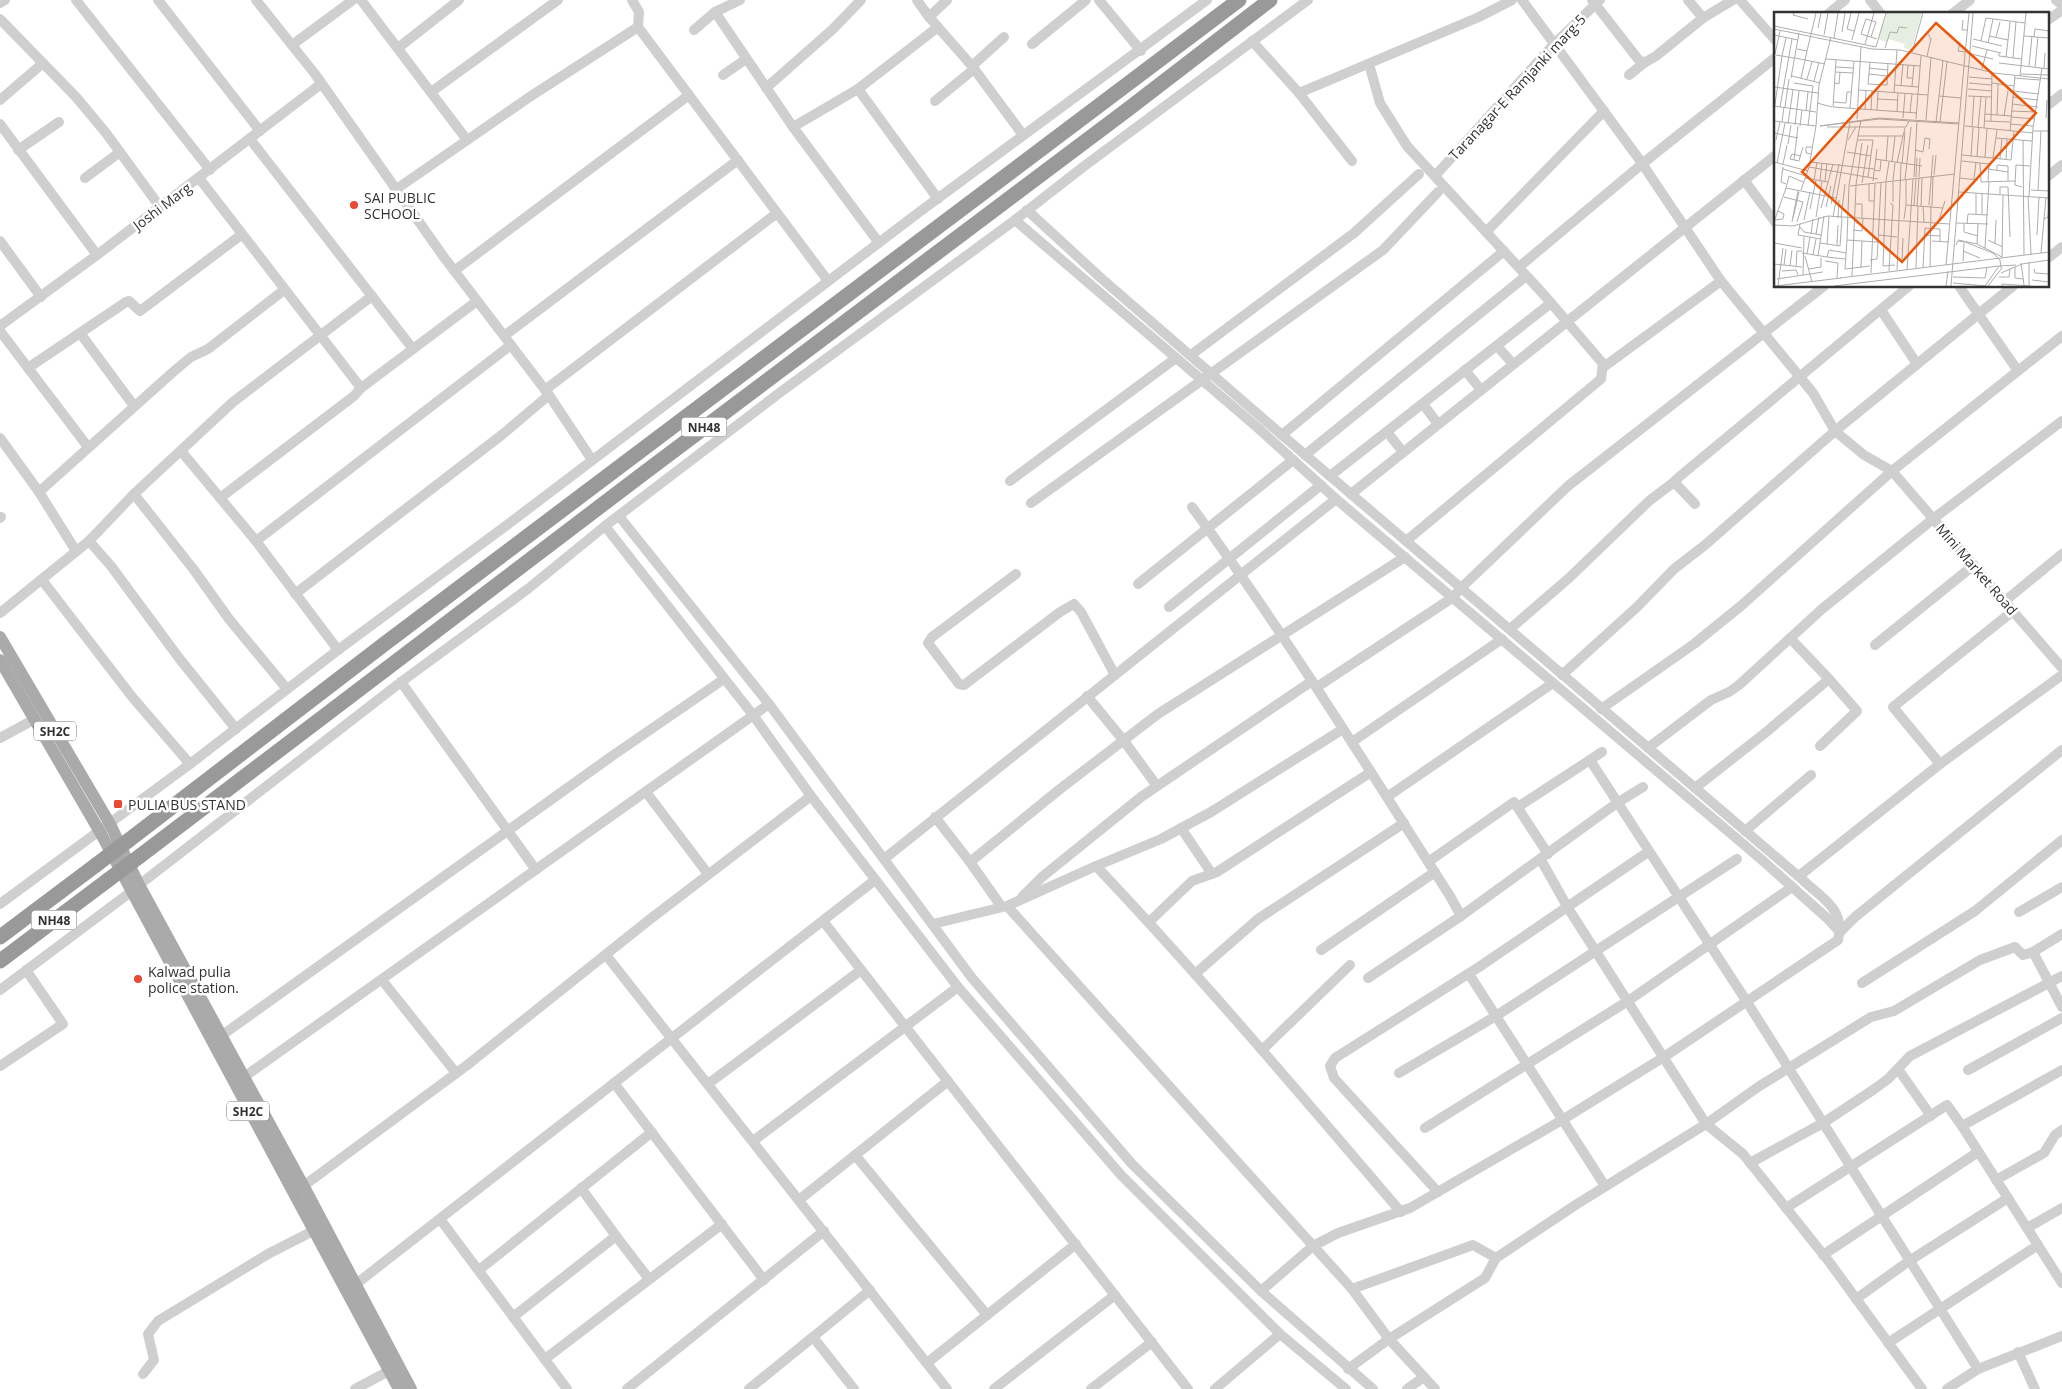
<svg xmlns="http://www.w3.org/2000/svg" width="2062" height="1389" viewBox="0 0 2062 1389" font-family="'Open Sans',sans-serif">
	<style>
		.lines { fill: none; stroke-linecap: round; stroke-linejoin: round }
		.minor { stroke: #cfcfcf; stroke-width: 10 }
		.major { stroke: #aaa; stroke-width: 12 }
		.highway { stroke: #999; stroke-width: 15 }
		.highway-bridge { stroke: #999; stroke-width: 15 }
		.poi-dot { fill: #e74a35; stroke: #fff; stroke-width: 2 }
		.labels { text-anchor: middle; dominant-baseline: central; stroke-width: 5; stroke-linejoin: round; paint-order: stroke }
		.shield { fill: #fff; stroke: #707070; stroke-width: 1 }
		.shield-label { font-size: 12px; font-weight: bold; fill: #323232 }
		.street-label { font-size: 14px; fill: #323232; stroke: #fff }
		.poi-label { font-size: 14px; fill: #323232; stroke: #fff; text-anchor: start }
		.inset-road { fill: none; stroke: #adadad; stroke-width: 1 }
		.view { fill: #e8590c; fill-opacity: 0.15; stroke: #e8590c; stroke-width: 2.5 }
		.inset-edge { fill: none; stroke: #323232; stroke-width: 2.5 }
	</style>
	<rect width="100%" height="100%" fill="#fff"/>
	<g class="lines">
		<g class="minor">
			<polyline points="76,0 210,170"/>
			<polyline points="158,0 260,131"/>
			<polyline points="256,0 315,74 443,256 549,395 592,460"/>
			<polyline points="361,0 467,140"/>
			<polyline points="632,0 639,12 638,27 828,281"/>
			<polyline points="740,0 715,12 793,127 879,243"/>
			<polyline points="917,0 929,17 972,66 1023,135"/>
			<polyline points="1099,0 1141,51"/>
			<polyline points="1522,0 1639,159 1721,281 1813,393 1835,431 1864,455 1892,471 2062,668"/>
			<polyline points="1592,0 1638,59 1644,63 1656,56 1703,18 1733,0"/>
			<polyline points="1688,0 1703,18"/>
			<polyline points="1740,0 1776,41"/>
			<polyline points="1870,0 1881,14"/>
			<polyline points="2056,0 2062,5"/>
			<polyline points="0,3 5,0"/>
			<polyline points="1828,14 1845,0"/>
			<polyline points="1952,14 1970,0"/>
			<polyline points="929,17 947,0"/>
			<polyline points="0,19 76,97 106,133 160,207"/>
			<polyline points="2048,20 2062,10"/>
			<polyline points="694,30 715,12"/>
			<polyline points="1252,41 1299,93 1352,161"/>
			<polyline points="1032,44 1086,0"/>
			<polyline points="292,45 353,0"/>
			<polyline points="398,48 459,0"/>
			<polyline points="1369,64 1380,103 1407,146 1545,296 1605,366 1721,281"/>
			<polyline points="972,66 1004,37"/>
			<polyline points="723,75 746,59"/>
			<polyline points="1629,75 1644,63"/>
			<polyline points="766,88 833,29 861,0"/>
			<polyline points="858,89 938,199"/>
			<polyline points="431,92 558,0"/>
			<polyline points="1299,93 1479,17 1512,0"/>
			<polyline points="0,100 43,63"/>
			<polyline points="935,101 974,69"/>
			<polyline points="2048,105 2062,94"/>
			<polyline points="0,124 97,255"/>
			<polyline points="793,127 858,89 938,27"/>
			<polyline points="250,139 413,349"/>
			<polyline points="18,150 59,122"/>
			<polyline points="1435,176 1554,44 1600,0"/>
			<polyline points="2048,176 2062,165"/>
			<polyline points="85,178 120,152"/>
			<polyline points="199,178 361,388"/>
			<polyline points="1744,180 1776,223"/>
			<polyline points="395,190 531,96 638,27"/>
			<path d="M1027,210L1102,279L1282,435L1804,881C1824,900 1845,909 1838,940L1664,1057L1562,1120L1410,1208L1338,1233L1313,1246L1261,1291"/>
			<polyline points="1015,220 1258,428 1336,499 1762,860 1828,919 1840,932"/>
			<polyline points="1486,232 1604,111"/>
			<polyline points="0,241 41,297"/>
			<polyline points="2048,258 2062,247"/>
			<polyline points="1519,267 1642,164 1776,57"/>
			<polyline points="454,271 689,95"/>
			<polyline points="1959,286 2018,371"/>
			<polyline points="1881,310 1917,364"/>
			<polyline points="0,326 97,255 321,84"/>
			<polyline points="0,331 88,447"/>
			<polyline points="80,333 134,406"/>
			<polyline points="504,336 738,160"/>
			<polyline points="1497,346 1513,364"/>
			<polyline points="1191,355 1354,233 1419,174"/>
			<polyline points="28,368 126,302 129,301 140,311 241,235"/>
			<polyline points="1465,370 1481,390"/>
			<polyline points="545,390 777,213"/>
			<polyline points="1423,404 1438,424"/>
			<polyline points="1387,432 1403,452"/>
			<polyline points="1282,435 1504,251"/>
			<polyline points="0,438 39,492 76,551"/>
			<polyline points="181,451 256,541 338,650"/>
			<polyline points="1305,455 1526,276"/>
			<polyline points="1330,476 1551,303"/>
			<polyline points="1010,481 1176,358"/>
			<polyline points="39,492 173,372 191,357 208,349 284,290"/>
			<polyline points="134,494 194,570 229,619 287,689"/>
			<polyline points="1351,494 1776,155"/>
			<polyline points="220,498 354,396 361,388 477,301"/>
			<polyline points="1031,503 1383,250 1438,192"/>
			<polyline points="1695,504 1674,482 1679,477 1909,286"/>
			<path d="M1192,507C1284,632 1366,765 1450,896L1461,916"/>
			<polyline points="619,516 769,704 972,978 1132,1164 1261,1291 1373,1389"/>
			<polyline points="0,518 1,517"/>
			<polyline points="605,526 753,715 811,796 958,987 1121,1175 1280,1334 1346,1389"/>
			<polyline points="89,541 111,566 179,658 236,729"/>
			<polyline points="256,541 511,345"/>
			<polyline points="1406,541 1601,379 1603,363"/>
			<polyline points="1016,574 932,637 928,643 959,684 964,685 1060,612 1074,604 1081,612 1115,675"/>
			<polyline points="42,580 133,698 190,764"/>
			<polyline points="1138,584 1293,460"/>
			<polyline points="295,594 503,434 549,395"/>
			<polyline points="2005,601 2062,554"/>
			<polyline points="1169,607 1321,485"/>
			<polyline points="0,613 89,541 134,494 233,402 372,296"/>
			<polyline points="1510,629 1569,578 1649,501 1674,482"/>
			<polyline points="1875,645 1974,565"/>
			<polyline points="1562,675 1637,607 1674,569 1705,545 1835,431 2013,286"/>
			<polyline points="401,682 536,870"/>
			<polyline points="1317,687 1452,598 1462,587 1568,486 1824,286"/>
			<polyline points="1087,696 1124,741 1157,786"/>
			<polyline points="1601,709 1694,644 1742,605 1892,471 2062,336"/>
			<polyline points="0,738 35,719"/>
			<polyline points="1352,742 1502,639"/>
			<polyline points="1820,746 1857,711 1829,679"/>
			<polyline points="1648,748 1711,700 1729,692 1739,685 1822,609 1933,519 2062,421"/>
			<polyline points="1590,760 1747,1002 1978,1369"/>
			<polyline points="1940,764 1893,707 2013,611"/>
			<polyline points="1695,788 1765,733 1829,679 1790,638"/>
			<polyline points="646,792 708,874"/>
			<polyline points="1387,797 1553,683"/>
			<polyline points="1518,807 1602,752"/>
			<polyline points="935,817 970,862 1001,906"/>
			<polyline points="1181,828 1212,874"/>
			<polyline points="1745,831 1811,775"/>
			<polyline points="884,859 1336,499"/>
			<polyline points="1541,860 1568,908 1706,1124 1743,1154 1830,1263 1922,1389"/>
			<polyline points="970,862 1060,789 1158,714 1405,557"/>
			<polyline points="1428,862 1514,802 1548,854"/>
			<polyline points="1096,866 1161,839 1211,812 1343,729"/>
			<polyline points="1799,876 1940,764 2062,675"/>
			<polyline points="139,885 401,682 529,588 605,526 778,394 1015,220 1083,167 1308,0"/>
			<polyline points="1022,897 1042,877 1141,797 1312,681"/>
			<polyline points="0,904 190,764 338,650 511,522 918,213 1207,0"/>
			<path d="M1007,906L1096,866C1202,978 1301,1095 1401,1212"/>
			<polyline points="2019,912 2062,887"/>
			<polyline points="823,921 1188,1389"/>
			<polyline points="1149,922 1192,881 1217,872 1371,772"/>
			<polyline points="933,924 1007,906 1352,1289 1389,1339 1435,1389"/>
			<polyline points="1840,932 1855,917 2062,750"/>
			<polyline points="1321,950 1435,872"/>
			<polyline points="2033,952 2062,1007"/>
			<polyline points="606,955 947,1389"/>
			<polyline points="1195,974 1258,919 1404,823"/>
			<polyline points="1469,974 1605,1186"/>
			<polyline points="1368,978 1461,916 1617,803 1643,787"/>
			<polyline points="382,980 456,1073"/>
			<polyline points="1862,983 1975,911 2062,840"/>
			<polyline points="0,990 132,891"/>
			<polyline points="221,1036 612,756 724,679"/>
			<polyline points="1262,1050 1350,965"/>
			<polyline points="0,1066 63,1024 26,970"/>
			<polyline points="1898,1069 1931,1116"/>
			<polyline points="1968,1070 2062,1018"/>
			<polyline points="1399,1073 1496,1016 1737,859"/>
			<polyline points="244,1077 769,704"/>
			<polyline points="614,1083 764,1280"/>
			<polyline points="708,1084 861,970"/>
			<polyline points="1962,1126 2062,1283"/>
			<polyline points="1425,1128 1628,1001 1792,887"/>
			<polyline points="753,1141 958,987"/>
			<polyline points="855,1155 987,1315"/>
			<polyline points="1750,1163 1823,1123 1873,1090 1888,1079 1910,1056 2062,976"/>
			<polyline points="1996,1180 2044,1153 2055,1135 2062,1130"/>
			<polyline points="298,1190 466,1066 649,920 811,796"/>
			<polyline points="1438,1192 1334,1078 1330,1066 1335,1058 1479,967 1648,852"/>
			<polyline points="799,1200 948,1081"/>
			<polyline points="1786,1208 1947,1105 1962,1126 2062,1070"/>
			<polyline points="440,1219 567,1389"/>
			<polyline points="2027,1228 2062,1208"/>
			<polyline points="616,1236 649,1279"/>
			<polyline points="1823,1255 1978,1152"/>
			<polyline points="479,1270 652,1132"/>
			<polyline points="356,1284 875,880"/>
			<polyline points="1352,1289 1473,1245 1496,1258"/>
			<polyline points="1856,1299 1909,1261 2008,1198"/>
			<polyline points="513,1317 616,1236 581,1188"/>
			<polyline points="813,1337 870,1290"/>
			<polyline points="1888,1343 2038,1245"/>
			<polyline points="2018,1352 2035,1389"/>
			<polyline points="545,1359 722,1224"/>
			<polyline points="927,1363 1076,1244"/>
			<polyline points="1348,1369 1389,1339 1485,1278 1496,1258 1577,1204 1706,1124 1758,1087 1871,1017 1894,1011 1980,960 2015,947 2023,955 2033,952 2062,934"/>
			<polyline points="143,1374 154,1360 148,1334 158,1321 268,1254 313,1231"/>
			<polyline points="355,1389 389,1371"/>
			<polyline points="627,1389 824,1231"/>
			<polyline points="749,1389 813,1337 854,1389"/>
			<polyline points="994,1389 1115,1295"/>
			<polyline points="1091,1389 1152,1342"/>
			<polyline points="1215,1389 1280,1334"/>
			<polyline points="1407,1389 1424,1377"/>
			<polyline points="1947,1389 1978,1369 2062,1336"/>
		</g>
		<g class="major">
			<polyline points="0,637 110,824 139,885 304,1187 411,1389"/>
			<polyline points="0,660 100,832 399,1389"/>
		</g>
		<g class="highway">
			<polyline points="129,840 387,642 1239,0"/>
			<polyline points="140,856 644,473 1127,110 1270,0"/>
			<polyline points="0,937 96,865"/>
			<polyline points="0,961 108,880"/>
		</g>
		<g class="highway-bridge">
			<polyline points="96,865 129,840"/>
			<polyline points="108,880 140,856"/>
		</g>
	</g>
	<g class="poi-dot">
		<circle cx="354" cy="205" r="5"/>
		<rect x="113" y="799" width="10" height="10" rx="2.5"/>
		<circle cx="138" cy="979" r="5"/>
	</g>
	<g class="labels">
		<g class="shield">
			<rect x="681.5" y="417.5" width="45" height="19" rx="4"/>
			<rect x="34" y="721.5" width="42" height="19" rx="4"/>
			<rect x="31.5" y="910.5" width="45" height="19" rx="4"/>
			<rect x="227" y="1101.5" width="42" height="19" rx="4"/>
		</g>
		<g class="shield-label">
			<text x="704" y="427">NH48</text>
			<text x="55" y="731">SH2C</text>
			<text x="54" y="920">NH48</text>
			<text x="248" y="1111">SH2C</text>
		</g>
		<g class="street-label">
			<text transform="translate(1517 87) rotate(-47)">Taranagar-E Ramjanki marg-5</text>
			<text transform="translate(162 206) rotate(-37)">Joshi Marg</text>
			<text transform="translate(1977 569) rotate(49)">Mini Market Road</text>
		</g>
		<g class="poi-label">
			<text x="364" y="197">SAI PUBLIC<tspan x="364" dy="16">SCHOOL</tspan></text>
			<text x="128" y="804">PULIA BUS STAND</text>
			<text x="148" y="971">Kalwad pulia<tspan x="148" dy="16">police station.</tspan></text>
		</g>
	</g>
	<g transform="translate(1774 12)">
		<rect width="275" height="275" fill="#fff"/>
		<path d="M113,1H148L137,38L130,36L131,32L115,27L112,30L104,27Z" fill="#e5eee0"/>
		<path class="inset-road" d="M20,1L19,3L34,7M77,1L73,17L80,19M189,8L188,18H193M0,14L102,35M44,16L47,1M0,17L98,37L126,38L220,61L275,67M68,20L71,1M0,23L24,28M50,23L54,1M215,24L234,28L232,45M250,24L275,26M97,25L102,10L92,7L87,22L103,27M222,25L226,10M260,25L261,17L275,19M12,26L8,44L20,46M60,26L64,1M199,27L228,34M78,28L85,1M234,28L236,10M207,29L212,6L251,11M186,30L184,39L191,40M214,31L219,7M91,32L100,1M198,34L227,41M102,35L112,1M111,36L116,20L123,21L125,15L133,16M23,37L33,39L42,1M138,40L149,1M225,41V44L248,47M1,42L6,19M197,42L219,47M153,44L157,27L154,22M21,46L51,52M239,46L242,10M52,47L146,54M62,48L59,95L143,101M96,50L94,72L113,73L114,51M225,51L275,57M134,53L133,66H139M190,53L195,1M255,54L258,24M62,55L79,56M261,55L264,25M95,56L114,58M270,56L271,41M208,57L213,38M61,60L79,61M95,62L113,64M247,62L275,63M18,64L46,71M246,64L252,1M195,65L218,67M17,66L25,21M27,66L33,39M240,66L266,68M33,67L38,50M40,69L45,50M20,71L39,74L34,114M61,71L65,72L66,60M195,71L218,73M218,71L240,74M120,73L144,75M127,73L129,52M138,74L140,53M0,75L44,81M194,77L218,79M85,78L154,83M239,79L265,82M120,81L123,38M165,84L187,86M194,84L218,85M238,85L264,88M103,87L124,88M59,90L72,91L73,80H77M43,91L58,95M238,92L264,95M0,94L42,100M6,95L18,27M11,95L15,67M76,96L80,49M91,97L92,79M32,98L34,80M97,98L98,79M103,98L104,80M0,99L8,44L2,43M237,99L262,100M123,100L124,81M136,100L138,82M211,102L237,104M223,103L224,72M230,104L234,79M237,105L261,107M129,106L131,82M272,106L273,88M83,107L87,35M142,107L147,44M152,108L157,46M0,109L42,114L45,73L57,25M210,109L236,110M217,109L218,61M8,110L10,95M162,110L169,49M166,110L173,50M14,112L19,78M185,112L105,107L46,114L105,106L185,111M236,112L259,114M21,113L25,79M26,114L28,98M191,114L259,121M53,115H132L135,109M198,115L200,84M204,116L207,85M210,116L212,85M236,119L241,64M259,119H275M0,121L24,126M84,124H129L131,116M222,126L258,129M2,128L6,110M74,128L82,115M83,128H99L94,165M249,128L250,243M14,132L17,113M141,138L149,140L151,126L156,127L155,137M73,140L97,144M38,142L32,141V135H39M188,143L237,148L240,120M27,144L18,142L16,147L25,149L26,145L29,135M197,144L199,115M203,144L205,116M211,145L213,117M219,146L223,118M101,147L148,154M226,147L228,126M20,148L24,114M232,148L233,127M112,149L114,124M188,149L215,152L214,170M0,150L34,159M36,150L100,157M118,150L121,124M3,151L11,111M123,151L129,124M206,151L207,170L241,169M9,152L13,133M128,152L131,120M9,155L7,170L12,172M35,155L104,167M9,157L32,164M214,157L234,160M100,158L106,159L107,148M223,159V153L234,154V169M160,163L162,143M140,165L143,110M142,165L143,146M145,165L146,146M31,166L54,170M186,166L204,168M131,167L137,115M200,167L202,150M40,168L43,150M46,168L48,151M119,168L121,151M51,169L53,151M99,169L103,137M112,169L115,150M112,170L109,254L121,253M88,171L94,133M95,172V189H100M82,173L88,131M76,174L181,162M248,175L241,173L242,153L256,154M12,176L15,164L29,170M27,178L35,155L42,114M257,178L275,179M264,179L267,119M185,180L275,186M226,182V175H234L236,225M254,184L257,242M255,184L259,116L268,56M10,185L29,190L23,210M119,190V169M57,192L65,152M81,192H88V207M132,193V168M155,193L159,143M158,193L159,164M140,194L142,166M143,194L145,166M147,194L148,166M149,194L150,210M52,195L57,174M47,196L59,152M36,197L42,168M202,202V181M208,203V182M42,205L48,169M59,205L76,110M19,206L25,180M64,206L65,188M67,206L71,172M130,207L132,193L169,196M270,207L274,205L275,194M1,208L9,207L10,202L4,199M30,208L36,180M0,210L12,176L62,186M18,210L24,179M164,211L171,189M182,211L214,212M26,212L24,223L47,227M190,212V220L204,224M193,212L194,202L214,203M0,213L19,214L54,204L176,212M26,215L30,220L48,223M79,218L88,219L89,207M37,222L39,207M42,222L45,205M105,223L123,225M150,223L166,224M263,223L265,185M73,228L75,173L87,108M184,228L203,232L228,245L229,183M214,228L229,235M88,229L73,228L71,257L96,254M158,229L175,230M104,230L107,171M0,231L28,236M46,231L66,234L68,206M53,232L55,204M203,232L204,212M221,232L222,208M63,233L64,213M182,233L184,229L191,230L219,241L226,248L227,256M211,236L215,170M189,239L206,246M28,241L53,245M267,241L272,185M33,242L36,225M39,243L42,227M31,244L38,270M44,244L50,204M71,247L53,245L55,238L72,241M51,249L64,251L63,266M189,249L190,231M128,250L129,226M255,250V274M247,251L250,273M0,252L28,255M10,253L12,237M172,253L190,54M16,254L18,238M225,254L242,253M22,255L23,239H28M156,255L157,193M241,255V266L249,267M87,256L88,229L104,230L103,247L96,248M149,256L151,216L166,217V230M35,257L47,255V246M142,257L144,194M260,257L261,261L275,262M123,258L127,152M133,258L139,167M8,259L22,258L24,263M115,259L119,193L116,191M97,261L101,172M227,261L248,252L275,248M29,263L30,225M78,264L82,174M179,265L211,266L213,256M225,265H235L236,257M66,266L275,240M3,267L49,260M258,268L275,270M179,271L212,274M1,274L67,266M4,274L9,236M60,274L225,254L211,274M172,274L174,259M177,274L199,1M214,274L228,256M228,274V272L257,274"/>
		<path class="view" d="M162,11L262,101L128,250L28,160Z"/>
		<rect width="275" height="275" class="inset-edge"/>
	</g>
</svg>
